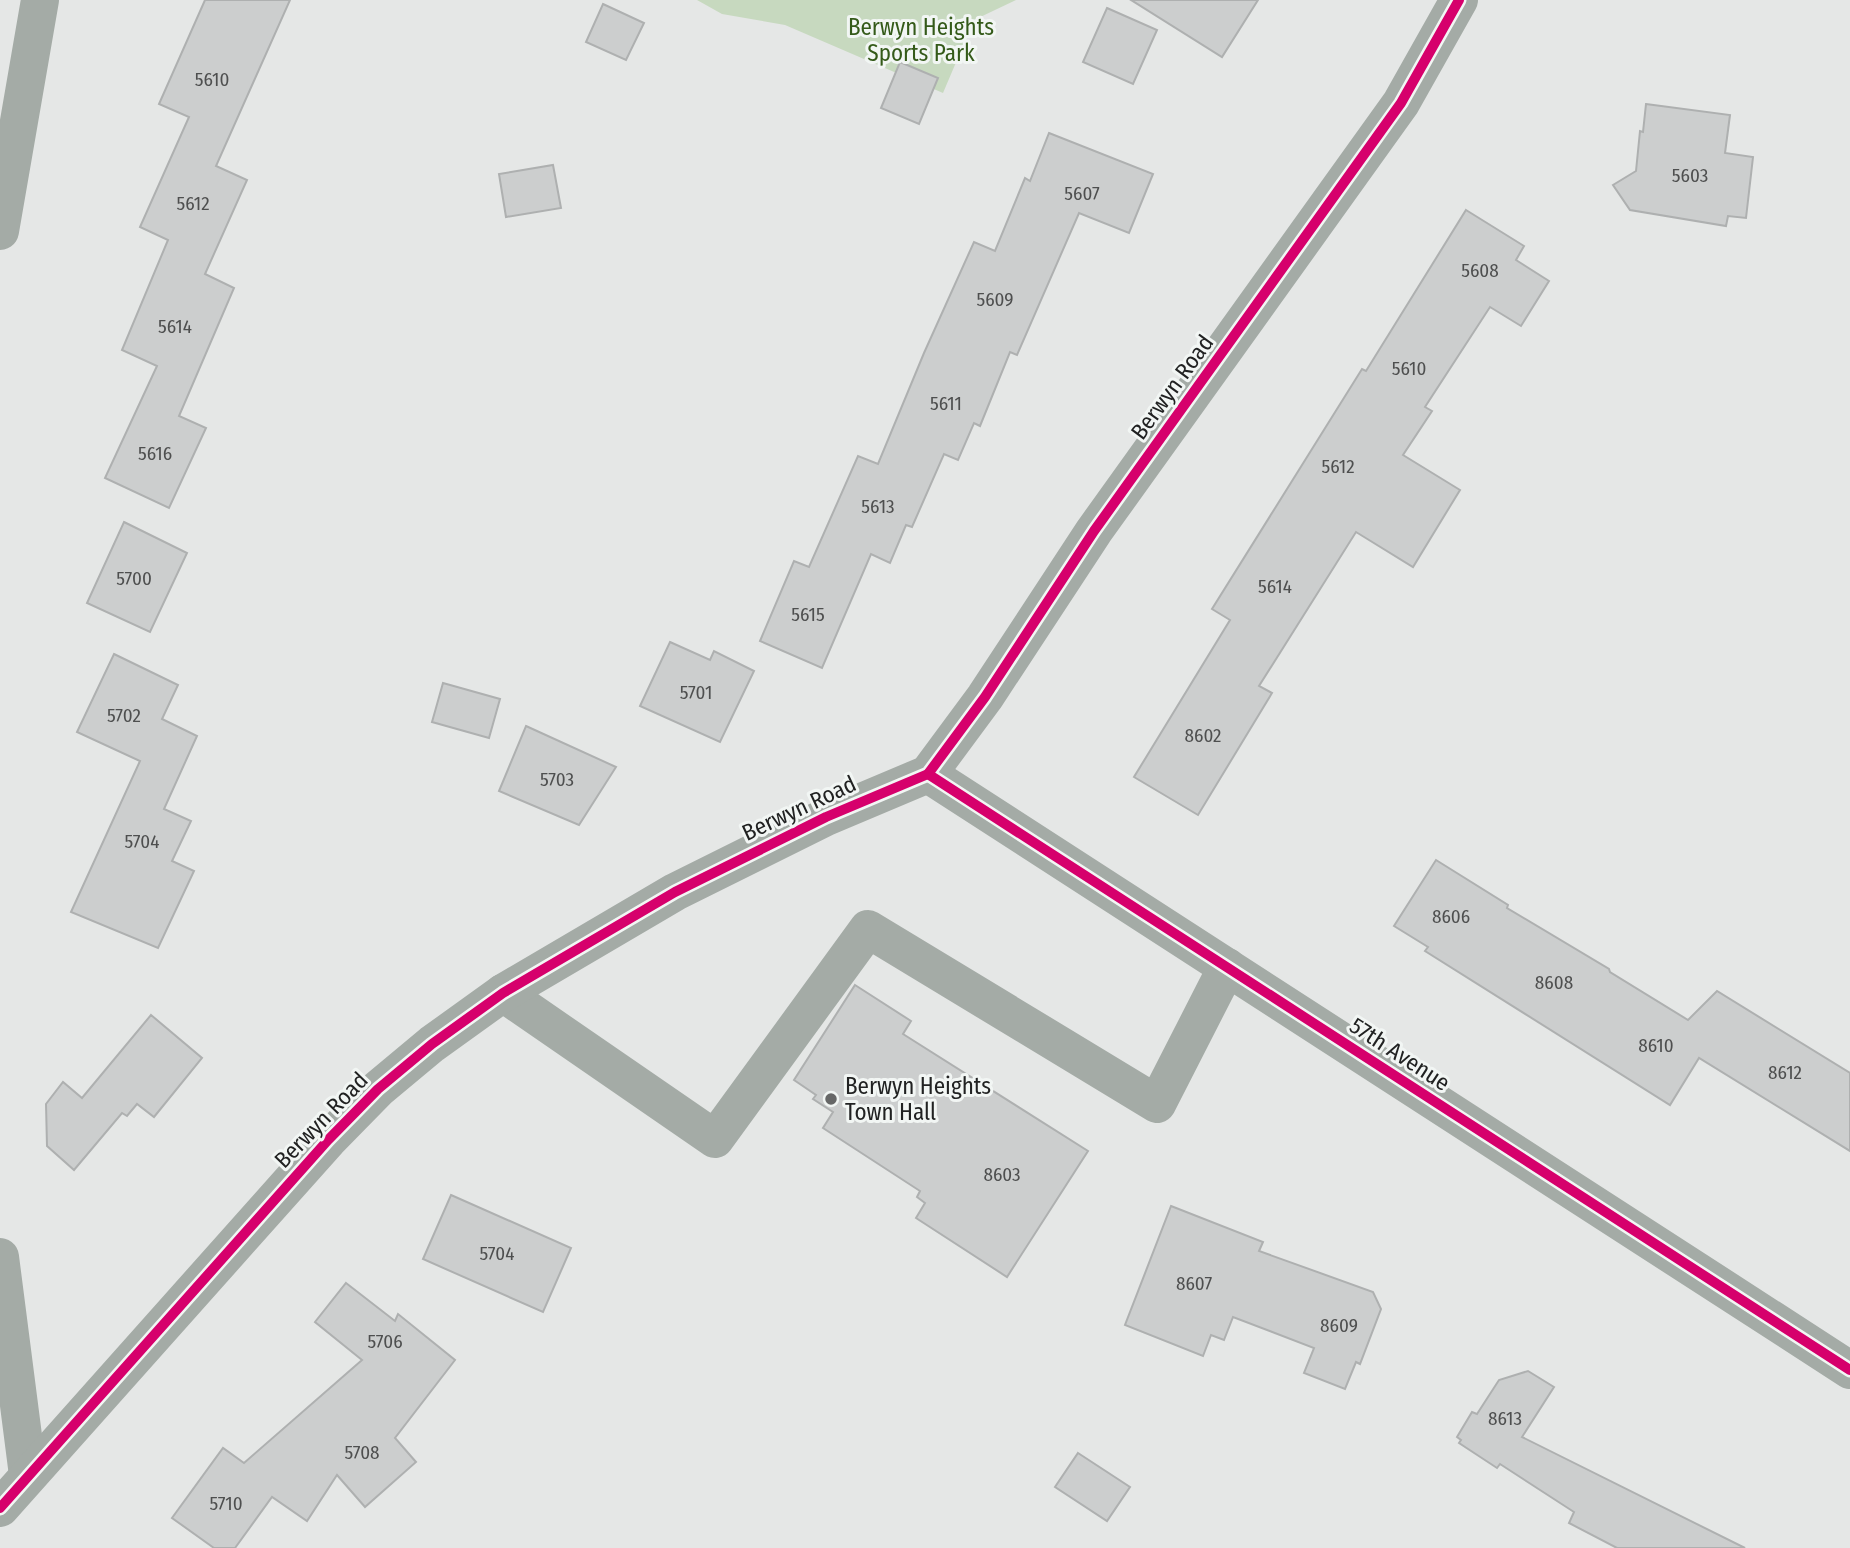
<svg xmlns="http://www.w3.org/2000/svg" width="1850" height="1548" viewBox="0 0 1850 1548" font-family="'Fira Sans Condensed',sans-serif">
	<style>
		.green { fill: #c7d9bf }
		.building { fill: #cccece; stroke: #aeb0b0; stroke-width: 2 }
		.lines { fill: none; stroke-linecap: round; stroke-linejoin: round }
		.minor { stroke: #a4aba6; stroke-width: 38 }
		.cycleway-casing { stroke: #f2f6f4; stroke-width: 15 }
		.cycleway { stroke: #d6006c; stroke-width: 10 }
		.poi-dot { fill: #666767; stroke: #f2f6f4; stroke-width: 2.5 }
		.labels { text-anchor: middle; dominant-baseline: central; stroke-width: 6; stroke-linejoin: round; paint-order: stroke }
		.number-label { font-size: 19px; fill: #4e4f4f }
		.park-label { font-size: 23px; fill: #345a19; stroke: #f2f6f4 }
		.street-label { font-size: 23px; fill: #212222; stroke: #f2f6f4 }
		.poi-label { font-size: 23px; fill: #212222; stroke: #f2f6f4; text-anchor: start }
	</style>
	<rect width="100%" height="100%" fill="#e5e7e6"/>
	<polygon class="green" points="697,0 1016,0 974,20 943,93 785,25 722,14"/>
	<g class="building">
		<polygon points="205,0 290,0 216,166 247,180 205,274 234,288 179,416 206,428 169,508 105,478 157,366 122,350 168,240 140,227 189,117 159,104"/>
		<polygon points="1131,0 1258,0 1222,57"/>
		<polygon points="603,4 644,23 626,60 586,42"/>
		<polygon points="1107,8 1157,30 1133,84 1083,62"/>
		<polygon points="900,62 938,78 919,124 881,108"/>
		<polygon points="1646,104 1730,115 1725,153 1753,157 1746,218 1728,216 1726,226 1630,210 1613,185 1636,171 1640,131 1643,132"/>
		<polygon points="1049,133 1153,174 1129,233 1079,213 1017,355 1010,352 980,426 974,423 958,460 944,454 912,527 906,525 890,563 871,554 822,668 760,641 794,561 809,567 858,456 878,464 924,353 974,242 995,251 1025,178 1030,181"/>
		<polygon points="553,165 561,208 506,217 499,174"/>
		<polygon points="1466,210 1524,246 1516,260 1549,281 1521,326 1490,307 1425,407 1432,411 1403,455 1460,490 1413,567 1356,532 1259,686 1272,693 1198,815 1134,777 1230,620 1212,609 1362,369 1366,371"/>
		<polygon points="124,522 187,553 150,632 87,603"/>
		<polygon points="670,642 710,660 714,651 754,671 720,742 640,706"/>
		<polygon points="114,654 178,685 162,719 197,736 164,809 191,821 172,861 194,871 158,948 71,912 140,761 77,732"/>
		<polygon points="443,683 500,699 489,738 432,722"/>
		<polygon points="526,726 616,767 579,825 499,791"/>
		<polygon points="1436,860 1508,905 1507,908 1609,969 1610,972 1688,1020 1717,991 1850,1073 1850,1151 1699,1058 1670,1105 1425,951 1428,947 1394,926"/>
		<polygon points="855,985 911,1021 903,1034 1088,1151 1007,1277 916,1218 925,1203 917,1197 920,1191 823,1128 833,1112 813,1099 816,1095 794,1080"/>
		<polygon points="151,1015 202,1058 154,1117 137,1104 127,1116 122,1113 74,1170 47,1146 46,1104 63,1082 82,1098"/>
		<polygon points="451,1195 571,1248 543,1312 423,1259"/>
		<polygon points="1171,1206 1263,1242 1259,1251 1373,1292 1381,1309 1360,1364 1356,1362 1345,1389 1304,1373 1314,1348 1233,1317 1224,1340 1211,1335 1203,1356 1125,1325"/>
		<polygon points="346,1283 395,1321 398,1314 455,1360 395,1438 416,1462 365,1507 337,1475 307,1521 272,1497 235,1548 214,1548 172,1518 223,1448 244,1463 362,1360 315,1322"/>
		<polygon points="1528,1371 1554,1387 1522,1437 1745,1548 1617,1548 1569,1523 1574,1512 1500,1464 1497,1468 1459,1443 1461,1440 1457,1437 1472,1412 1477,1414 1499,1380"/>
		<polygon points="1078,1453 1130,1487 1107,1521 1055,1487"/>
	</g>
	<g class="lines">
		<g class="minor">
			<polyline points="0,231 40,0"/>
			<polyline points="928,774 1850,1370"/>
			<polyline points="503,993 715,1139 868,929 1157,1104 1227,967"/>
			<polyline points="0,1257 28,1475"/>
			<polyline points="0,1508 328,1140 378,1089 432,1044 503,993 675,892 826,817 928,774 985,697 1094,531 1401,103 1459,0"/>
		</g>
		<g class="cycleway-casing">
			<g id="cycleway">
				<polyline points="928,774 1850,1370"/>
				<polyline points="0,1508 328,1140 378,1089 432,1044 503,993 675,892 826,817 928,774 985,697 1094,531 1401,103 1459,0"/>
			</g>
		</g>
		<use href="#cycleway" class="cycleway"/>
	</g>
	<circle class="poi-dot" cx="831" cy="1099" r="7"/>
	<g class="labels">
		<g class="number-label">
			<text x="212" y="79">5610</text>
			<text x="1690" y="175">5603</text>
			<text x="1082" y="193">5607</text>
			<text x="193" y="203">5612</text>
			<text x="1480" y="270">5608</text>
			<text x="995" y="299">5609</text>
			<text x="175" y="326">5614</text>
			<text x="1409" y="368">5610</text>
			<text x="946" y="403">5611</text>
			<text x="155" y="453">5616</text>
			<text x="1338" y="466">5612</text>
			<text x="878" y="506">5613</text>
			<text x="134" y="578">5700</text>
			<text x="1275" y="586">5614</text>
			<text x="808" y="614">5615</text>
			<text x="696" y="692">5701</text>
			<text x="124" y="715">5702</text>
			<text x="1203" y="735">8602</text>
			<text x="557" y="779">5703</text>
			<text x="142" y="841">5704</text>
			<text x="1451" y="916">8606</text>
			<text x="1554" y="982">8608</text>
			<text x="1656" y="1045">8610</text>
			<text x="1785" y="1072">8612</text>
			<text x="1002" y="1174">8603</text>
			<text x="497" y="1253">5704</text>
			<text x="1194" y="1283">8607</text>
			<text x="1339" y="1325">8609</text>
			<text x="385" y="1341">5706</text>
			<text x="1505" y="1418">8613</text>
			<text x="362" y="1452">5708</text>
			<text x="226" y="1503">5710</text>
		</g>
		<g class="park-label">
			<text x="921" y="27">Berwyn Heights<tspan x="921" dy="26">Sports Park</tspan></text>
		</g>
		<g class="street-label">
			<text transform="translate(1172 387) rotate(-54)">Berwyn Road</text>
			<text transform="translate(799 808) rotate(-25)">Berwyn Road</text>
			<text transform="translate(1400 1054) rotate(33)">57th Avenue</text>
			<text transform="translate(321 1120) rotate(-46)">Berwyn Road</text>
		</g>
		<g class="poi-label">
			<text x="845" y="1086">Berwyn Heights<tspan x="845" dy="26">Town Hall</tspan></text>
		</g>
	</g>
</svg>
